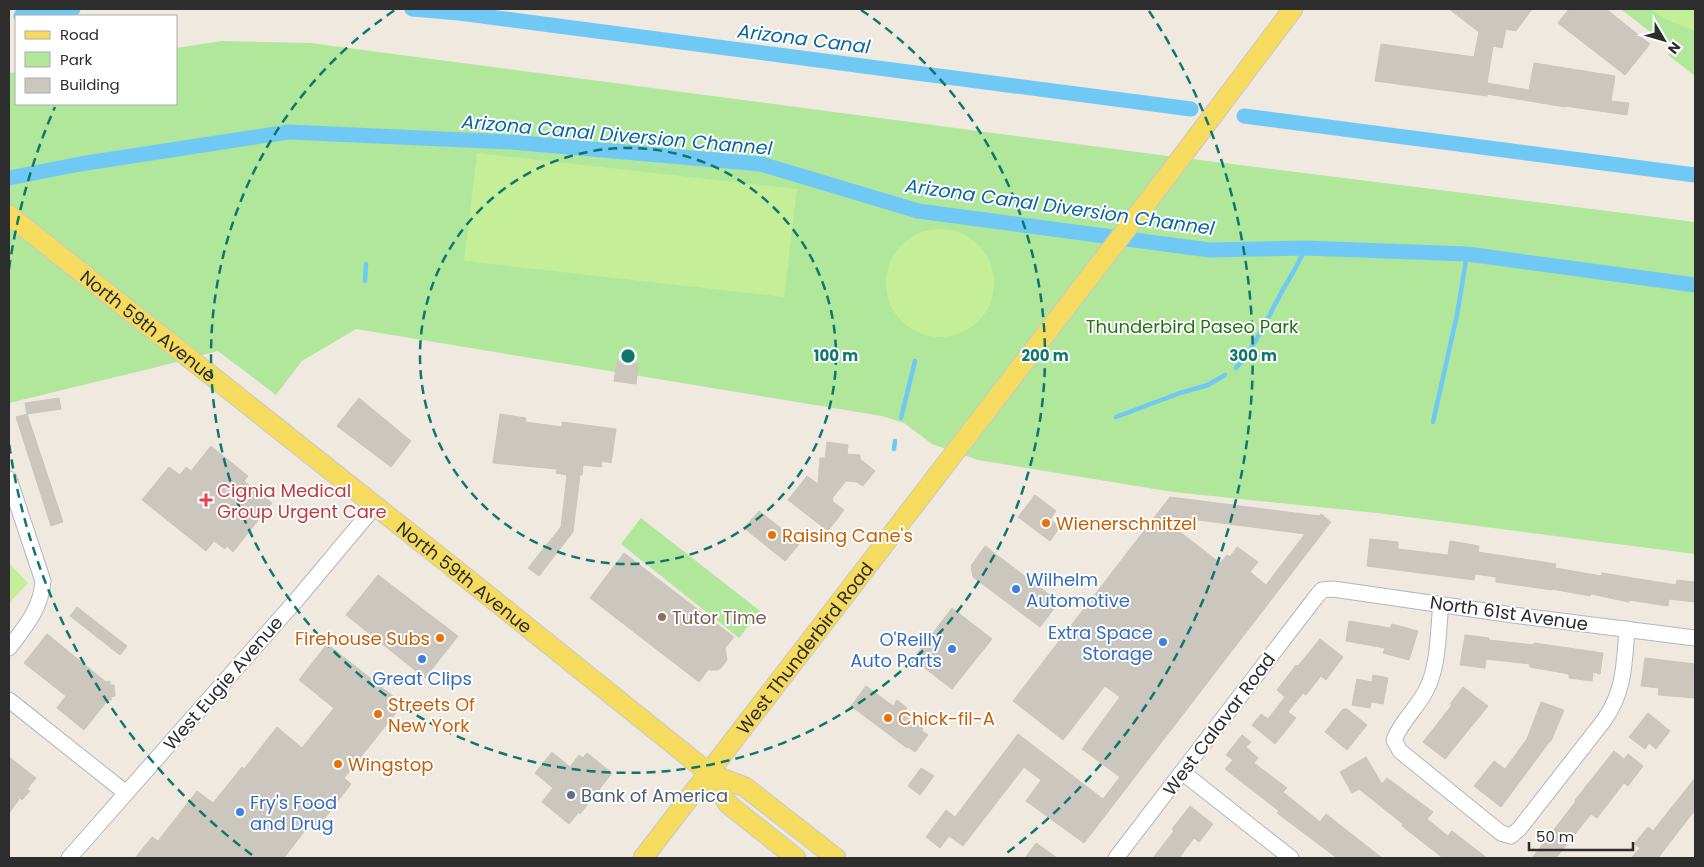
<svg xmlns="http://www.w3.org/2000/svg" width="1704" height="867" viewBox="0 0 1704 867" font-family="Poppins,sans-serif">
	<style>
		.green { fill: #b0e79b }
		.pitch { fill: #c4ee97 }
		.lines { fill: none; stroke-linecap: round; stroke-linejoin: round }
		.stream { stroke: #70c9f4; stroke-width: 4.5 }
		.canal { stroke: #70c9f4; stroke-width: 15 }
		.building { fill: #cbc7be; stroke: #cbc6b9; fill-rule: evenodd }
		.minor-casing { stroke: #b3b5c1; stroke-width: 17 }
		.major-casing { stroke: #c8c8c8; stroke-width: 21 }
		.minor { stroke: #fff; stroke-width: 15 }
		.major { stroke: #f6dc5e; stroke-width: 19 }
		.ring { fill: none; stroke: #0f766e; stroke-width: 2.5; stroke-dasharray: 9 6 }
		.health-dot { fill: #e0444e; stroke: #fff; stroke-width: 2 }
		.food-dot { fill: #e8710a; stroke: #fff; stroke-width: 2 }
		.shop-dot { fill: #3f7fe0; stroke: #fff; stroke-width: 2 }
		.education-dot { fill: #8d6e63; stroke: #fff; stroke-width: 2 }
		.service-dot { fill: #5c6f8a; stroke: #fff; stroke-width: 2 }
		.labels { text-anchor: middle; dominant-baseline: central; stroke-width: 4; stroke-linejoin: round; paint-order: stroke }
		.street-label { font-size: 18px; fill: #2d2d2d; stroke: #fff }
		.park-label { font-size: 18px; fill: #257018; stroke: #fff }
		.health-label { font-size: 18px; fill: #be3a42; stroke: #fff; text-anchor: start }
		.food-label { font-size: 18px; fill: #c56008; stroke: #fff; text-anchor: start }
		.shop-label { font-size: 18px; fill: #366cbe; stroke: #fff; text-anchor: start }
		.education-label { font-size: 18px; fill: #785e54; stroke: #fff; text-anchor: start }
		.service-label { font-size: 18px; fill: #4e5e75; stroke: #fff; text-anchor: start }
		.water-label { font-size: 19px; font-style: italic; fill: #0866a7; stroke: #fff }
		.centre { fill: #0f766e; stroke: #fff; stroke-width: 2.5 }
		.ring-label { font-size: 15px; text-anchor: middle; font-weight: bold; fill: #0f766e; stroke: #fff; stroke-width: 4; stroke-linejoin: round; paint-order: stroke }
	</style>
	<rect width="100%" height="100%" fill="#efe9e0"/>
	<g class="green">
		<polygon points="1621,9 1695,9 1695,76 1668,55 1672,49"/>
		<polygon points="222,41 310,43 1160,155 1695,222 1695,554 1377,513 1173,492 978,460 932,444 904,423 882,416 356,329 302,361 276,395 218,351 157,367 9,403 9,73 16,72 16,104 176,104 176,48"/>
		<polygon points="641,518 760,611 739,638 621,544"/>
	</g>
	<g class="pitch">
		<polygon points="1650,9 1695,9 1695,31 1667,20"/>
		<polygon points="477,153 797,189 784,297 464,261"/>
		<circle cx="940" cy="283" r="54"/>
		<polygon points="9,563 28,583 9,603"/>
	</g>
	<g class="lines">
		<g class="stream">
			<polyline points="365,281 366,264"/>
			<path d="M1236,368C1253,350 1266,321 1278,299C1287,281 1298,267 1305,248"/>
			<polyline points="1116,417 1180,393 1208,385 1225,375"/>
			<polyline points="901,418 915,361"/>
			<polyline points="1433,422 1457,315 1467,254"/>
			<polyline points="894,449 895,441"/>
		</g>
		<g class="canal">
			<polyline points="412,9 459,13 1191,109"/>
			<polyline points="21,16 47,11 73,9"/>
			<polyline points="1244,116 1695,175"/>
			<polyline points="9,178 80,164 288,132 511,142 761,164 918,211 1209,250 1305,248 1467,254 1695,285"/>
		</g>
	</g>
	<g class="building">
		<polygon points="1449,9 1532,9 1516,31 1506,29 1502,48 1493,46 1487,83 1529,90 1534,63 1615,76 1611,101 1629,103 1627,115 1565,106 1565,107 1487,94 1487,96 1375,81 1381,44 1474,57 1479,32"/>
		<polygon points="1569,9 1606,9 1650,44 1625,75 1558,23"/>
		<polygon points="617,362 638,364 636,384 614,381"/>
		<polygon points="59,398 61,409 27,414 25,403"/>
		<polygon points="359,398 411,441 391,467 337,426"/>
		<polygon points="27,414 63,522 51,526 16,417"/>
		<polygon points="500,414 526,418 525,422 562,427 562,422 616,429 611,463 602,461 601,467 583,465 582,475 580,475 573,532 539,576 528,568 561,527 567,475 556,473 557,469 493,463"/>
		<polygon points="827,442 848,445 847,454 860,455 860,459 875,471 863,486 857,482 846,481 833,497 832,501 844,510 828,531 788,500 807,476 818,484 820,458 825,458"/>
		<polygon points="211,446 248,476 244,481 272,503 233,552 227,546 225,549 214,541 206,551 142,500 169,467 180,475 186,467 191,471"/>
		<polygon points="1035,495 1056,511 1050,520 1060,527 1050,541 1018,517"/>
		<path d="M1170,497L1319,516L1321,514L1331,522L1084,843L1026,801L1041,780L1024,767L963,846L949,836L940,848L926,837L946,810L955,817L1018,734L1103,799L1120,777L1082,749L1120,697L1105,686L1063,740L1013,701ZM1158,515L1183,518L1305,534L1266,585L1250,572L1258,562L1237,547L1230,557L1227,555L1220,563Z"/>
		<polygon points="759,511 800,543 785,561 744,528"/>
		<polygon points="1370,539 1398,542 1398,549 1448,555 1450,541 1479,546 1478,552 1556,564 1555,568 1601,576 1602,573 1676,585 1677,580 1695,582 1695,602 1669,599 1668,606 1629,600 1629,602 1591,594 1590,596 1552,589 1552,590 1496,582 1496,577 1475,574 1474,580 1367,566"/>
		<polygon points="985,546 1059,602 1040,627 973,577 971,566"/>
		<polygon points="624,553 734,637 725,648 727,660 721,668 718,670 708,670 699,682 590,598"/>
		<polygon points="378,575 458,636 425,678 346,615"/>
		<polygon points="77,607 127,646 120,655 70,616"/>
		<polygon points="952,608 992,639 952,689 913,659"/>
		<polygon points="1349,621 1390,628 1392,624 1418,631 1409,660 1383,653 1385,648 1346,641"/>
		<polygon points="47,634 106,682 110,681 110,685 114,685 115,696 111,697 111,700 108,700 84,730 57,708 66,696 24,663"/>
		<polygon points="1465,635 1489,638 1489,640 1534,645 1534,643 1603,653 1600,674 1593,672 1592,681 1569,678 1569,674 1530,667 1530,664 1486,659 1485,668 1460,665"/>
		<polygon points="1320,639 1343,657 1326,680 1321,676 1306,695 1303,693 1288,712 1296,718 1275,744 1252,725 1261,714 1268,719 1285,697 1277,690 1296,665 1298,666"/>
		<polygon points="327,644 403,704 344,778 351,784 318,827 312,821 284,858 135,858 152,837 158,841 197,791 213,803 242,767 244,769 277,727 302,748 334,708 299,680"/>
		<polygon points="1645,658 1695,664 1695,698 1658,695 1659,688 1641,686"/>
		<polygon points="1373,675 1388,678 1383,704 1371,702 1370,708 1352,705 1357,679 1372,682"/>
		<polygon points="866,686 893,706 897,700 907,708 902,714 923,729 921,730 928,735 915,752 908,747 907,748 851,706"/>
		<polygon points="1463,687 1488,706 1445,759 1423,742 1452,705 1450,704"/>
		<polygon points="1541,702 1564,710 1551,741 1550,741 1501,807 1474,786 1494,761 1505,769 1527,739"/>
		<polygon points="1343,709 1347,709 1367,725 1347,750 1325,732"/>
		<polygon points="1648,713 1670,731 1656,749 1649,743 1645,749 1629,737"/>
		<polygon points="1242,735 1251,742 1246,747 1258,758 1254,763 1287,788 1283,792 1320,822 1326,814 1382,858 1337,858 1277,813 1279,811 1225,769 1233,760 1226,755"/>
		<polygon points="1614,751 1624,759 1628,754 1643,766 1628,786 1624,783 1597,818 1591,814 1556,858 1532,858 1576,801 1575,800"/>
		<polygon points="552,752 570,767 579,755 583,758 587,753 612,773 580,814 579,812 569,824 542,802 553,788 535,773"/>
		<polygon points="9,757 36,778 27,789 30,791 22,800 20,798 9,813"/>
		<polygon points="1366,757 1382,784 1387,778 1433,812 1427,819 1448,836 1452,831 1487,858 1443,858 1402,826 1403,824 1359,789 1352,793 1340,772"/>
		<polygon points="921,768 934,776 920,795 908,786"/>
		<polygon points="1695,778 1695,810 1658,858 1631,858 1640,848 1634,844 1648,827 1653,831"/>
		<polygon points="1190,806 1213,824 1199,842 1194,838 1179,858 1153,858 1174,831 1172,829"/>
		<polygon points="1036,843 1057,858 1025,858"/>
	</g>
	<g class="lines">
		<g class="minor-casing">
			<g id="minor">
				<path d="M9,479L43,581C41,609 25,627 9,648"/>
				<path d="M1441,604C1438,629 1439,660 1429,684C1421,705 1402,719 1394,740L1400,751L1501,833L1511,836L1520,828L1605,719C1625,689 1624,664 1627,629"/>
				<polyline points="9,700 126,793"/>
				<polyline points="1182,772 1291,858"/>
				<polyline points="69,858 299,597 375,506"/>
				<polyline points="1116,858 1316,597 1322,590 1333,589 1513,615 1695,638"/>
			</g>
		</g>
		<g class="major-casing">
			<g id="major">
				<path id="s1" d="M9,215L470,581L709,773L745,787L836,858"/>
				<polyline points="709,773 728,804 796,858"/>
				<path id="s2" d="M643,858L1168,175L1293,9"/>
			</g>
		</g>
		<use href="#minor" class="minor"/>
		<use href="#major" class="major"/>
	</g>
	<g class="ring">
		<circle cx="628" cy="356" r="208"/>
		<path d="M861 10A417 417 0 1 1 395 10"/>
		<path d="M252 855A625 625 0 0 1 9 443M9 269A625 625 0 0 1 55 107M1149 11A625 625 0 0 1 1004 855"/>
	</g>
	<path class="health-dot" d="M203.5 492.5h5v5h5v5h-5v5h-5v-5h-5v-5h5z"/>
	<g class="food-dot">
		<circle cx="1046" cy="523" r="5"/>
		<circle cx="772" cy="535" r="5"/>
		<circle cx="440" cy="638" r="5"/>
		<circle cx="378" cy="714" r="5"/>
		<circle cx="888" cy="718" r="5"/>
		<circle cx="338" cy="764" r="5"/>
	</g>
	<g class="shop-dot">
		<circle cx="1016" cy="589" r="5"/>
		<circle cx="1163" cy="642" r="5"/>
		<circle cx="952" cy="649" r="5"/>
		<circle cx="422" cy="659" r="5"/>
		<circle cx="240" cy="812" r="5"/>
	</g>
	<circle class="education-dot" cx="662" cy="617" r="5"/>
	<circle class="service-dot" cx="571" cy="795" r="5"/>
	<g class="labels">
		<g class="street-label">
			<text stroke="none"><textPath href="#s1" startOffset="178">North 59th Avenue</textPath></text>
			<text stroke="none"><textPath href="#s1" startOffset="582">North 59th Avenue</textPath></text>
			<text transform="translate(1509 613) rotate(8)">North 61st Avenue</text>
			<text stroke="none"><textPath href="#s2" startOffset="265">West Thunderbird Road</textPath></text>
			<text transform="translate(223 683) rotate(-49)">West Eugie Avenue</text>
			<text transform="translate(1219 724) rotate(-53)">West Calavar Road</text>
		</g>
		<g class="park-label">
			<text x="1192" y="326">Thunderbird Paseo Park</text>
		</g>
		<g class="health-label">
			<text x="217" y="490">Cignia Medical<tspan x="217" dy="21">Group Urgent Care</tspan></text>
		</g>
		<g class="food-label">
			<text x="1056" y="523">Wienerschnitzel</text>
			<text x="782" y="535">Raising Cane's</text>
			<text x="430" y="638" text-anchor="end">Firehouse Subs</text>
			<text x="388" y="704">Streets Of<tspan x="388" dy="21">New York</tspan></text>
			<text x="898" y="718">Chick-fil-A</text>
			<text x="348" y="764">Wingstop</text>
		</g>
		<g class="shop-label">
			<text x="1026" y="579">Wilhelm<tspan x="1026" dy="21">Automotive</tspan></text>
			<text x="1153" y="632" text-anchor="end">Extra Space<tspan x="1153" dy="21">Storage</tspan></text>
			<text x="942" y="639" text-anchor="end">O'Reilly<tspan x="942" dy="21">Auto Parts</tspan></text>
			<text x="422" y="678" text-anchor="middle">Great Clips</text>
			<text x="250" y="802">Fry's Food<tspan x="250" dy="21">and Drug</tspan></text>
		</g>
		<g class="education-label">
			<text x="672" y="617">Tutor Time</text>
		</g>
		<g class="service-label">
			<text x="581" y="795">Bank of America</text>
		</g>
		<g class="water-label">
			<text transform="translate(804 39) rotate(7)">Arizona Canal</text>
			<text transform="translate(617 135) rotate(5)">Arizona Canal Diversion Channel</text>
			<text transform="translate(1060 207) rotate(8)">Arizona Canal Diversion Channel</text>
		</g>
	</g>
	<circle cx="628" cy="356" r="8" class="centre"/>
	<g class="ring-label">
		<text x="836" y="361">100 m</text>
		<text x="1045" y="361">200 m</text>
		<text x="1253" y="361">300 m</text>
	</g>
	<rect width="1704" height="867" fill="none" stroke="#2d2d2d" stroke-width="20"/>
	<rect x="15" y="15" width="162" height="90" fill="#ffffff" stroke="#ababab"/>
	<rect x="25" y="31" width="25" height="8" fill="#f6dc5e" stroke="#ababab"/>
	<text x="60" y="40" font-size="15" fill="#2d2d2d">Road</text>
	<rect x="25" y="52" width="25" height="15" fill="#b0e79b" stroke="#ababab"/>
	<text x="60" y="65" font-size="15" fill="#2d2d2d">Park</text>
	<rect x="25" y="78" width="25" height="15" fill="#cbc7be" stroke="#ababab"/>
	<text x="60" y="90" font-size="15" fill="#2d2d2d">Building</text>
	<g transform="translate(1664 40) rotate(128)" stroke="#ffffff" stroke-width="4" paint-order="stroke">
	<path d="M0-4L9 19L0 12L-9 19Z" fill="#2d2d2d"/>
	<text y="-8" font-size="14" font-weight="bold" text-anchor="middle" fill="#2d2d2d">N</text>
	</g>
	<path d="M1529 842v8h104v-8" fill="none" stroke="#2d2d2d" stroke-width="2.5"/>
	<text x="1536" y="842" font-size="15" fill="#2d2d2d" stroke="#ffffff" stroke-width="4" paint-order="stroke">50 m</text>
</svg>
